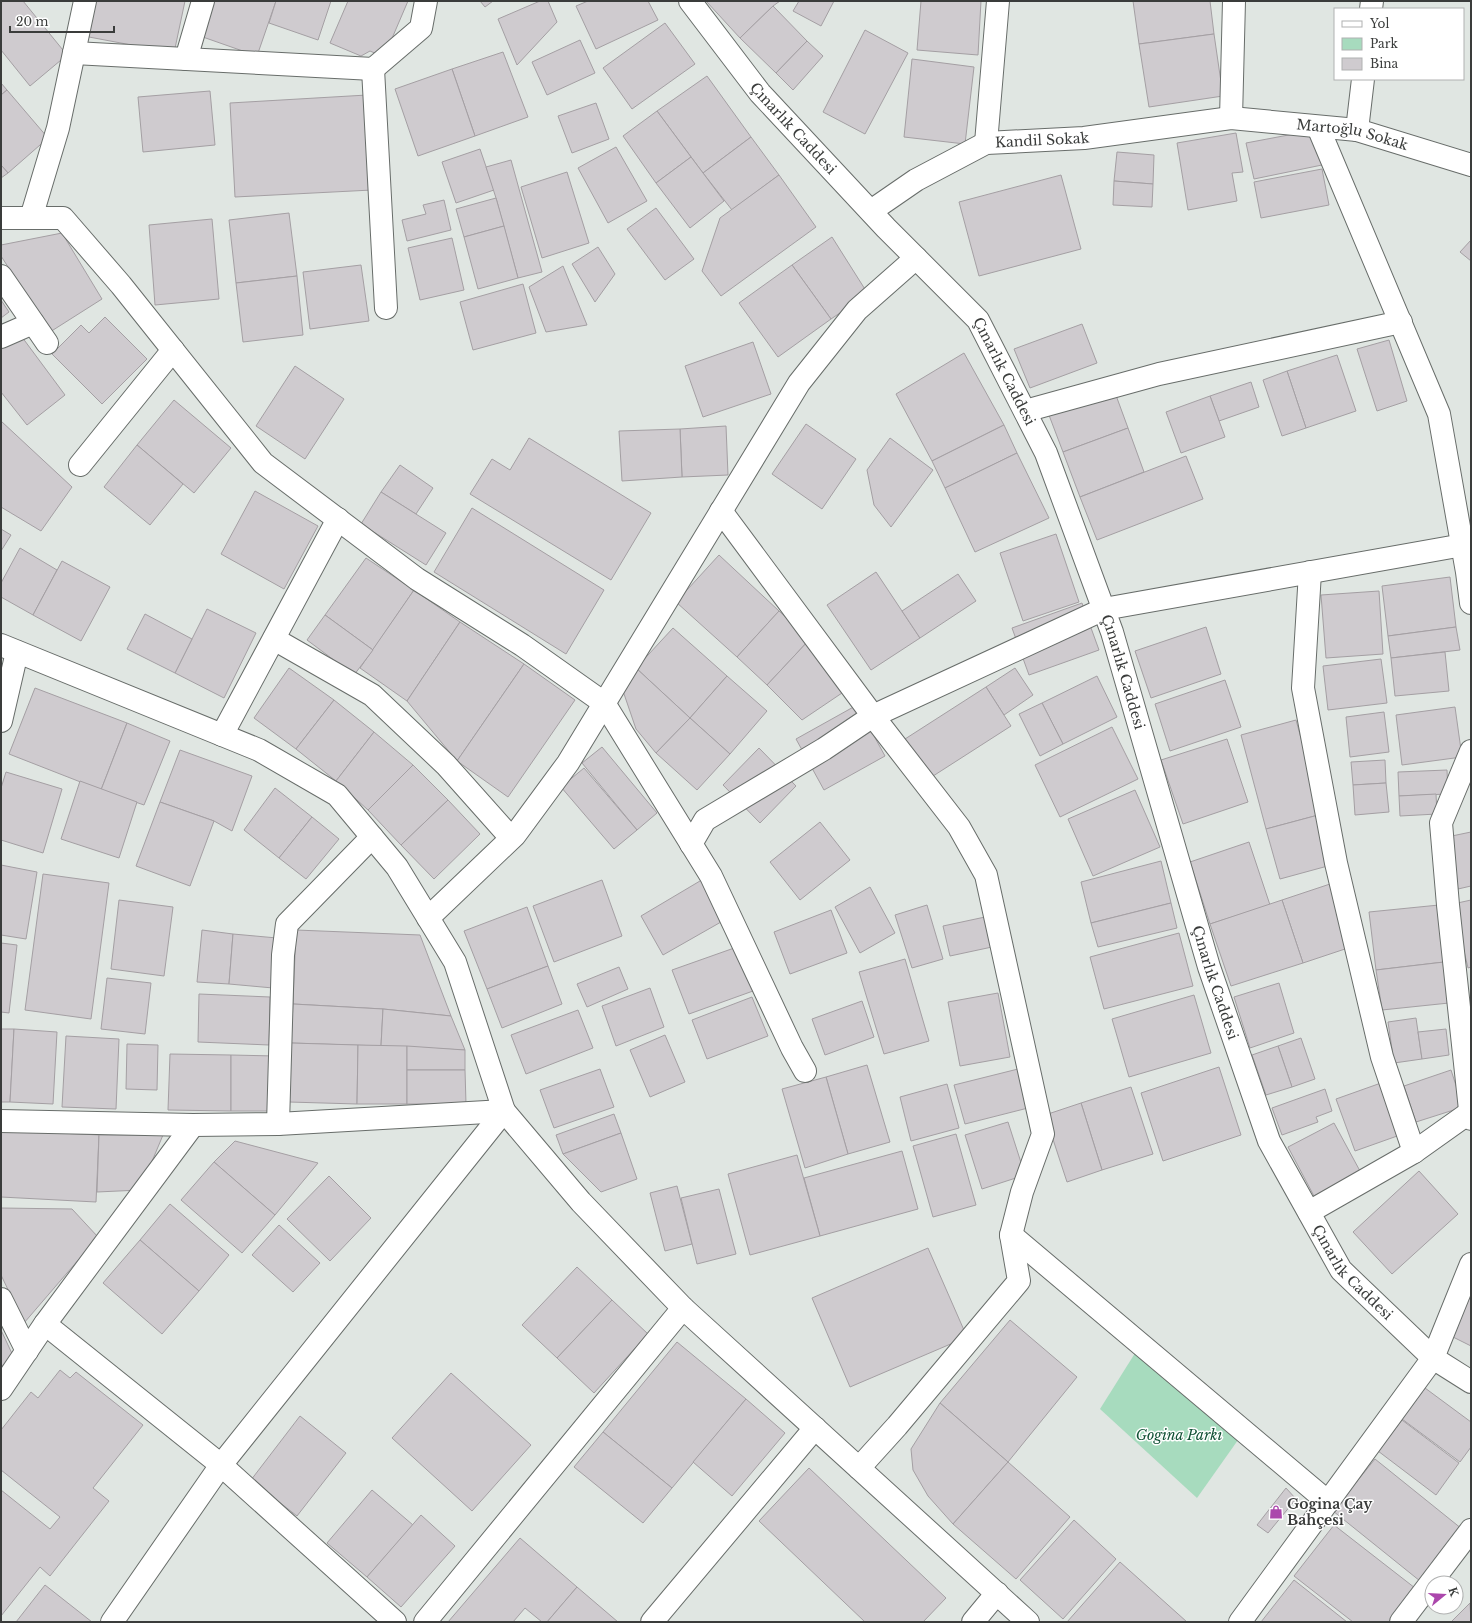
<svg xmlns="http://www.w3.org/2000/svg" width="1472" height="1623" viewBox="0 0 1472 1623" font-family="'Libre Baskerville',serif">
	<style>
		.green { fill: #a7dbbe }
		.building { fill: #cfcbcf; stroke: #a49fa3 }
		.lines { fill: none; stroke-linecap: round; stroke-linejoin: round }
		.minor-casing { stroke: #686d6a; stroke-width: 24 }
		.tertiary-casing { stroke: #686d6a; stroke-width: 24 }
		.minor { stroke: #fff; stroke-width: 22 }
		.tertiary { stroke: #fff; stroke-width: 22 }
		.labels { text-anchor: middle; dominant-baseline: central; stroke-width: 3; stroke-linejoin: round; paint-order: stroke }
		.street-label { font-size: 14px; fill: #3a3c3b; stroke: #fff }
		.park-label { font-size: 14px; font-style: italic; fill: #125236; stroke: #fff }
		.poi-label { font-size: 14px; font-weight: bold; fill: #3a3c3b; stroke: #fff; text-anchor: start }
	</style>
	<rect width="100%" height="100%" fill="#e0e6e2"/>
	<polygon class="green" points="1137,1350 1238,1440 1197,1498 1100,1409"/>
	<g class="building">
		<polygon points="1,1 23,1 67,55 30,86 1,50"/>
		<polygon points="95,1 185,1 174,53 89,37"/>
		<polygon points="212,1 276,1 257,56 200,36"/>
		<polygon points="276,1 331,1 318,40 269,23"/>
		<polygon points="348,1 408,1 384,57 370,51 361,56 330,43"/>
		<polygon points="480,1 493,1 485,7"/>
		<polygon points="540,1 548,1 557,22 517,65 498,19"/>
		<polygon points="588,1 648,1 658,20 596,49 576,6"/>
		<polygon points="706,1 780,1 773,6 740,38"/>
		<polygon points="799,1 834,1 821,26 793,11"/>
		<polygon points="921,1 981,1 978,55 917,50"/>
		<polygon points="1133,1 1210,1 1214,34 1139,44"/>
		<polygon points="773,6 807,41 776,73 740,38"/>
		<polygon points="665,23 695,64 632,109 603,68"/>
		<polygon points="865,30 908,53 865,134 823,112"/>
		<polygon points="1214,34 1223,96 1149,107 1139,44"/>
		<polygon points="580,40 595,73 547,95 532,62"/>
		<polygon points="807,41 823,56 793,90 776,73"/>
		<polygon points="503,52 528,117 475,136 452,69"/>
		<polygon points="912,59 974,67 965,144 904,137"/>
		<polygon points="452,69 475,136 418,156 395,89"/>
		<polygon points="707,76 751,137 703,173 657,111"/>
		<polygon points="1,83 7,90 1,95"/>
		<polygon points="7,90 48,138 8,173 1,165 1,95"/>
		<polygon points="210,91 215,145 143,152 138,97"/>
		<polygon points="367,95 372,190 235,197 230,103"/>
		<polygon points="596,103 609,139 572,153 558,116"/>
		<polygon points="657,111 691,157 656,183 623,136"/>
		<polygon points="1315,130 1322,165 1254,179 1246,143"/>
		<polygon points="1236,133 1243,172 1232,173 1237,201 1188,210 1177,143"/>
		<polygon points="751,137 779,175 732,210 703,173"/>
		<polygon points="616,147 647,201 608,223 578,168"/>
		<polygon points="480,149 494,190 456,203 442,162"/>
		<polygon points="1117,152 1154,155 1153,184 1114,181"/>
		<polygon points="691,157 724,201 690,228 656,183"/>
		<polygon points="511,160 542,272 518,278 496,198 486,167"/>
		<polygon points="1,165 8,173 1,178"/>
		<polygon points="1322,169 1329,205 1261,218 1254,182"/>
		<polygon points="567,172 589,243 542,258 521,187"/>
		<polygon points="779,175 816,227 721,296 702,271 720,218"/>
		<polygon points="1061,175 1081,249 979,276 959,202"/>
		<polygon points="1114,181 1153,184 1152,207 1113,205"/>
		<polygon points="496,198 504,226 464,237 456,209"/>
		<polygon points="444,200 451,230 407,241 402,220 426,214 423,205"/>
		<polygon points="656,208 694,259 665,280 627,229"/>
		<polygon points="289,213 297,276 236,283 229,220"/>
		<polygon points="212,219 219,299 155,305 149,225"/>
		<polygon points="504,226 518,278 478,289 464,237"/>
		<polygon points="62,233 102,299 50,332 1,256 1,245"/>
		<polygon points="832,237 868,294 831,319 792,265"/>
		<polygon points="452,238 464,290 420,300 408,248"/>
		<polygon points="1471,240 1471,261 1460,252"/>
		<polygon points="598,247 615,274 595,302 572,264"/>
		<polygon points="361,265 369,321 310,329 303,272"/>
		<polygon points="792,265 831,319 778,357 739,303"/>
		<polygon points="563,266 587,325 546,332 529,287"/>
		<polygon points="297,276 303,335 243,342 236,283"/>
		<polygon points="523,284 536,333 473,350 460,302"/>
		<polygon points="1,300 9,312 1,318"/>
		<polygon points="105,317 147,359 102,404 52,354 81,325 89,333"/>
		<polygon points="1082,324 1097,363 1030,388 1014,349"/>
		<polygon points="19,333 65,395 27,425 1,392 1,347"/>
		<polygon points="1389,340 1407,401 1377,411 1357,349"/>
		<polygon points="753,342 771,394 703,417 685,366"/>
		<polygon points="964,353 1004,425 932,461 896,394"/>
		<polygon points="1337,355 1356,411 1306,428 1287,371"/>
		<polygon points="295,366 344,399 305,459 256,426"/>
		<polygon points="1287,371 1306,428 1282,436 1263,380"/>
		<polygon points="1110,379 1128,428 1063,452 1044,402"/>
		<polygon points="1251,382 1259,407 1219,421 1210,396"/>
		<polygon points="1210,396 1225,437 1181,453 1166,412"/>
		<polygon points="174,400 231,448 194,493 137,445"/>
		<polygon points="1,421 72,487 41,531 1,507"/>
		<polygon points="806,424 856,459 822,509 772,474"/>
		<polygon points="1004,425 1017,453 945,488 932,461"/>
		<polygon points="726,426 728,475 682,477 680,429"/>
		<polygon points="1128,428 1144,472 1080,497 1063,452"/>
		<polygon points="680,429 682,477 622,481 619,431"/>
		<polygon points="529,438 651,513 611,580 470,494 492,459 510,470"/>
		<polygon points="890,438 933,470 891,527 874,505 867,470"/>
		<polygon points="137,445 183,484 150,525 104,487"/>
		<polygon points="1017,453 1049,518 975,552 945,488"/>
		<polygon points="1186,456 1203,499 1097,540 1080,497"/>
		<polygon points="400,465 433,488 416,514 381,492"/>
		<polygon points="255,491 318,526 284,589 221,554"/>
		<polygon points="381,492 446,533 426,565 361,524"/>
		<polygon points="472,508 604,590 566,654 434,572"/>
		<polygon points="1,529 11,535 1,551"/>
		<polygon points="1056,534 1079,602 1023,621 1000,553"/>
		<polygon points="20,548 57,570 33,615 1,597 1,583"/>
		<polygon points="719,555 779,611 737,657 676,602"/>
		<polygon points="366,558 414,590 373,650 325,615"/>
		<polygon points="62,561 110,587 81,641 33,615"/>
		<polygon points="876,572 920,638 871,670 827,605"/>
		<polygon points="958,574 976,601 920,638 902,611"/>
		<polygon points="1450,577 1456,627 1388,636 1382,586"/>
		<polygon points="414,590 460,622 407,701 360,668"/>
		<polygon points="1379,591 1383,654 1326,658 1321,595"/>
		<polygon points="1082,603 1099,650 1029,675 1012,628"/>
		<polygon points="207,609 256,633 224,698 175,673"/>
		<polygon points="779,611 810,639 767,685 737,657"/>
		<polygon points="145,614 192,639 175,673 127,649"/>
		<polygon points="325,615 373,650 354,675 307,640"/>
		<polygon points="460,622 524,664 457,761 407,701"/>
		<polygon points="1206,627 1221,674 1151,698 1135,651"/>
		<polygon points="1456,627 1460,650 1391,658 1388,636"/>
		<polygon points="673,628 727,676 690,718 636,668"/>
		<polygon points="810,639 842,693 802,720 767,685"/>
		<polygon points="1445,652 1449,691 1395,696 1391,658"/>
		<polygon points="1381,659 1387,703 1328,710 1323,666"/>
		<polygon points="524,664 575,700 508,797 457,761"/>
		<polygon points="289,668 334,700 296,749 254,718"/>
		<polygon points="636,668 690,718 656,753 636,729 622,688"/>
		<polygon points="1015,668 1033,695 1004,715 986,687"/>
		<polygon points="727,676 767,711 730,754 690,718"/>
		<polygon points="1097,676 1117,717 1063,744 1042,703"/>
		<polygon points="1225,680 1241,727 1170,751 1155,704"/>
		<polygon points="986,687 1011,726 930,778 905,739"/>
		<polygon points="35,688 127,723 101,790 9,754"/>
		<polygon points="334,700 374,732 336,781 296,749"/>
		<polygon points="1042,703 1063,744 1040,756 1019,714"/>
		<polygon points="857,705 885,756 824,790 796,739"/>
		<polygon points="1455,707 1462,757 1402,765 1396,715"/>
		<polygon points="1384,712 1389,752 1350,757 1346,717"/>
		<polygon points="690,718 730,754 697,790 656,753"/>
		<polygon points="1296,720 1322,814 1266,829 1241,735"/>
		<polygon points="127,723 170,741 144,805 101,790"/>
		<polygon points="1112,727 1138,779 1060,817 1035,765"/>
		<polygon points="374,732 413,765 368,810 336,781"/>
		<polygon points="1227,739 1248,802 1183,824 1161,760"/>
		<polygon points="602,747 657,813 637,830 582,763"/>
		<polygon points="759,748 796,786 760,823 723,785"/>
		<polygon points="180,750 252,776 232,831 214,821 160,802"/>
		<polygon points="1385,760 1386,783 1353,785 1351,762"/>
		<polygon points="413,765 448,800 401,845 368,810"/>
		<polygon points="584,768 637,830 614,849 561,787"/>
		<polygon points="1447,770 1448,794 1399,796 1398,772"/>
		<polygon points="6,772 62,789 43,853 1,840 1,788"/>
		<polygon points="80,781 137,802 119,858 61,839"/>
		<polygon points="1386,783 1389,812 1355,815 1353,785"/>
		<polygon points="275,788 312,817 279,858 244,830"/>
		<polygon points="1135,790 1160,847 1093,876 1068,819"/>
		<polygon points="1436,794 1437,814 1400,816 1399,796"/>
		<polygon points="448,800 480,834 434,879 401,845"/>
		<polygon points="160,802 214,821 190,886 136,866"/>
		<polygon points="1322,814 1335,864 1280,879 1266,829"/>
		<polygon points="312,817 339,839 306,879 279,858"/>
		<polygon points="820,822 850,860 800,900 770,862"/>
		<polygon points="1471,832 1471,886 1458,889 1447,837"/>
		<polygon points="1249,842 1270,905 1210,924 1190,862"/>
		<polygon points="1161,861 1171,903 1091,923 1081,882"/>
		<polygon points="1,865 37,872 26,939 1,935"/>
		<polygon points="43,874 109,883 91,1019 25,1010"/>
		<polygon points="705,878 728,918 663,955 641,916"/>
		<polygon points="602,880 622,936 554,962 533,906"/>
		<polygon points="1330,884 1351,947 1303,963 1282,900"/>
		<polygon points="870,887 895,933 860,953 835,907"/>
		<polygon points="119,900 173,907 164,976 111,969"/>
		<polygon points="1282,900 1303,963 1231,986 1210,924"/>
		<polygon points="1471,900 1471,967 1468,968 1453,904"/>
		<polygon points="1171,903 1177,928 1098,947 1091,923"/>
		<polygon points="927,905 943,959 912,968 895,915"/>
		<polygon points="1439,905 1444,962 1376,970 1369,912"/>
		<polygon points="527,907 548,966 487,989 464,931"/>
		<polygon points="831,910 847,953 790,974 774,932"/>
		<polygon points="985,917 992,947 950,956 943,926"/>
		<polygon points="202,930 233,934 229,984 197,982"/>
		<polygon points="296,930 420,935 451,1016 383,1009 293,1004"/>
		<polygon points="1179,933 1193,986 1104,1009 1090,957"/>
		<polygon points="233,934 277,938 273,988 229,984"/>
		<polygon points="1,943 17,945 9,1013 1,1012"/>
		<polygon points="737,947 753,991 689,1014 672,970"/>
		<polygon points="905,959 929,1041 884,1054 859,972"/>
		<polygon points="1444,962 1449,1003 1382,1010 1376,970"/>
		<polygon points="548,966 562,1004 502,1028 487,989"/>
		<polygon points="619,967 628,989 587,1007 577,984"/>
		<polygon points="107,978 151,983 145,1034 101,1029"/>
		<polygon points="1279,983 1294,1033 1250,1048 1234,997"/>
		<polygon points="650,988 664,1027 616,1046 602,1006"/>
		<polygon points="998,993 1010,1057 960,1066 948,1002"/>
		<polygon points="199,994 270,997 269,1045 198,1042"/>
		<polygon points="1194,995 1211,1053 1129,1077 1112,1019"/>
		<polygon points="752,997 768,1036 707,1059 692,1020"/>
		<polygon points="862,1001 874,1037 825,1055 812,1019"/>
		<polygon points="293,1004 383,1009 381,1046 291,1043"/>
		<polygon points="383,1009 451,1016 465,1050 381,1046"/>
		<polygon points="578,1010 593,1048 526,1074 511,1035"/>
		<polygon points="1416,1018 1422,1059 1394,1063 1388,1022"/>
		<polygon points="1,1029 14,1029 10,1102 1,1102"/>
		<polygon points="14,1029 57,1032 53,1104 10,1102"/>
		<polygon points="1446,1029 1449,1055 1422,1059 1418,1032"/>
		<polygon points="665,1035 685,1082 650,1097 630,1050"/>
		<polygon points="66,1036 119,1039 116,1109 62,1107"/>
		<polygon points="1301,1038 1315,1079 1292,1087 1278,1046"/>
		<polygon points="291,1043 358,1045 357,1104 289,1102"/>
		<polygon points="127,1044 158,1045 157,1090 126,1089"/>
		<polygon points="358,1045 407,1046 407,1104 357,1104"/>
		<polygon points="407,1046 465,1050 465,1070 407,1070"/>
		<polygon points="1278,1046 1292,1087 1266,1095 1252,1055"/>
		<polygon points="170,1054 231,1055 231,1111 168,1110"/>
		<polygon points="231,1055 275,1056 275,1111 231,1111"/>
		<polygon points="867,1065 890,1142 848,1154 826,1077"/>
		<polygon points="1219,1067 1241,1135 1163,1161 1141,1093"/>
		<polygon points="600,1069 614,1107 554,1128 540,1090"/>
		<polygon points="1018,1069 1028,1108 965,1124 954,1085"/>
		<polygon points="407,1070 465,1070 466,1104 407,1104"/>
		<polygon points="1451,1070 1463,1107 1416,1122 1404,1086"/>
		<polygon points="826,1077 848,1154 805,1168 782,1089"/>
		<polygon points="1381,1083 1400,1135 1355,1151 1336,1099"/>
		<polygon points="947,1084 959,1128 911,1141 900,1097"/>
		<polygon points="1131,1087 1153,1154 1102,1170 1081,1103"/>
		<polygon points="1325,1089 1332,1111 1316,1117 1318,1122 1282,1135 1272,1108"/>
		<polygon points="1081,1103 1102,1170 1067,1182 1045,1115"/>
		<polygon points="614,1114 621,1133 563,1154 556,1135"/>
		<polygon points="1008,1122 1025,1175 982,1189 965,1135"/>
		<polygon points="1334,1123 1360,1171 1314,1196 1288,1147"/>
		<polygon points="1,1130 99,1135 96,1202 1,1197"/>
		<polygon points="621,1133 637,1179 601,1192 563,1154"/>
		<polygon points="956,1134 976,1205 933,1217 913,1146"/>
		<polygon points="99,1135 163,1135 140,1190 97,1192"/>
		<polygon points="235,1141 318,1163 275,1215 214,1162"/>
		<polygon points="902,1151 918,1209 820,1236 804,1178"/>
		<polygon points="797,1155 820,1236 750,1255 728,1174"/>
		<polygon points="214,1162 275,1215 242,1253 181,1200"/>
		<polygon points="1419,1171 1458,1214 1392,1274 1353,1232"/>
		<polygon points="329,1176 371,1218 330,1261 287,1219"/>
		<polygon points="677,1186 692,1244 665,1251 650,1193"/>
		<polygon points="719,1189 736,1254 697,1264 681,1198"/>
		<polygon points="170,1204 229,1255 199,1291 140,1240"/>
		<polygon points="1,1208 72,1209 98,1237 24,1323 1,1275"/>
		<polygon points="279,1225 320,1263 293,1292 252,1255"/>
		<polygon points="140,1240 199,1291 162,1334 103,1283"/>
		<polygon points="928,1248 967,1337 850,1387 812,1298"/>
		<polygon points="577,1267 612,1300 557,1358 522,1325"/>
		<polygon points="1471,1295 1471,1346 1451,1336"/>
		<polygon points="612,1300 648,1334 594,1393 557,1358"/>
		<polygon points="1010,1320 1077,1377 1008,1462 940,1403"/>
		<polygon points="1,1330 15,1360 1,1366"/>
		<polygon points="677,1342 746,1399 672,1488 603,1432"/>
		<polygon points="60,1370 70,1378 76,1372 143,1425 93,1488 109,1501 50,1576 40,1567 1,1616 1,1490 50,1529 60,1517 1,1470 1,1430 31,1392 38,1398"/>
		<polygon points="451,1373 531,1445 472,1511 392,1438"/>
		<polygon points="1425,1388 1471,1422 1471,1447 1460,1462 1402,1419"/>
		<polygon points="746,1399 785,1433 732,1496 693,1462"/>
		<polygon points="940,1403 1008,1462 953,1524 928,1496 913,1470 911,1449"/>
		<polygon points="300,1416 346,1453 297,1516 251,1480"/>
		<polygon points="1402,1420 1459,1463 1436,1495 1378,1451"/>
		<polygon points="603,1432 672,1488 643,1523 574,1467"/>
		<polygon points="1375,1459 1462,1529 1420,1581 1333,1511"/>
		<polygon points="1008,1462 1070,1517 1016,1579 953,1524"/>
		<polygon points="809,1468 946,1598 923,1622 865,1622 759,1521"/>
		<polygon points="1286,1488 1296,1499 1268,1533 1257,1525"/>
		<polygon points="372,1490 413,1525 367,1577 327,1543"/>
		<polygon points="421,1515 455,1546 401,1607 367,1577"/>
		<polygon points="1074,1520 1116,1559 1063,1619 1020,1580"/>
		<polygon points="1334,1525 1415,1588 1389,1622 1353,1622 1294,1576"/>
		<polygon points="520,1538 577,1587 547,1622 542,1622 525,1608 513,1622 448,1622"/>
		<polygon points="1120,1562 1187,1622 1067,1622"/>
		<polygon points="1294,1580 1347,1622 1261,1622"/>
		<polygon points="45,1585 92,1622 16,1622"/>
		<polygon points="577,1587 618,1622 547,1622"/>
		<polygon points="1470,1603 1471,1622 1451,1622"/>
	</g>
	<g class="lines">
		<g class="minor-casing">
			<g id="minor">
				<polyline points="1371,9 1372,1"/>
				<polyline points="74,53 373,69 421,28 426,1"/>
				<polyline points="186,59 203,1"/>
				<polyline points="373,69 386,308"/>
				<polyline points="1231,118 1234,1"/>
				<polyline points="1318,127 1439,414 1467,572 1471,603"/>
				<polyline points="1357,130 1363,79"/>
				<polyline points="986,143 998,1"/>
				<polyline points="1,218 63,218 121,285 263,463 417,579 522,645 604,703 711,876 792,1048 805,1071"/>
				<polyline points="31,218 58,128 85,1"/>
				<polyline points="1,276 47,343"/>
				<polyline points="1,337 33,323"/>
				<polyline points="1025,411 1159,374 1401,322"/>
				<polyline points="80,465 173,350"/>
				<polyline points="721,511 873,716 959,827 986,875 1043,1134 1022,1192 1011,1235 1019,1281 897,1426 859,1468"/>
				<polyline points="1310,572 1303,688 1336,863 1382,1057 1414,1152"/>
				<polyline points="274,639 372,695 446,765 511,838"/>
				<polyline points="1,645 259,750 337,795 397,867 455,962 504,1111 581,1202 683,1308 1028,1622"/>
				<polyline points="1,721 17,652"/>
				<polyline points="222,735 338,519"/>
				<polyline points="1471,751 1441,823 1448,905 1471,1119"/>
				<polyline points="691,844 705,820 824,749 873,716 1104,609 1463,545"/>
				<polyline points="428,918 515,835 568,763 799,383 857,310 916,258"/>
				<polyline points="1,1121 193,1125 278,1124 504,1111"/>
				<polyline points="278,1124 283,955 287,924 372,837"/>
				<polyline points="1309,1212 1414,1152 1469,1113"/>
				<polyline points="1011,1235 1328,1502"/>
				<polyline points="1,1299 27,1351"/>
				<polyline points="45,1324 221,1465 395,1622"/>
				<polyline points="1,1389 45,1324 193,1125"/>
				<polyline points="112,1622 221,1465 504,1111"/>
				<polyline points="425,1622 683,1308"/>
				<polyline points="652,1622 815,1428"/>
				<polyline points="973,1622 997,1593"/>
				<polyline points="1240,1622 1433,1358 1471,1264"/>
				<polyline points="1401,1622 1471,1530"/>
			</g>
		</g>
		<g class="tertiary-casing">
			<g id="tertiary">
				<path id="s1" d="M690,1L760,93L886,228L978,320L1046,453L1112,632L1209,967L1269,1141L1341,1270L1433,1358L1471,1382"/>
				<path id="s2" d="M871,211L916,180L986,143L1084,138L1231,118L1357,130L1471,165"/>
			</g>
		</g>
		<use href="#minor" class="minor"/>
		<use href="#tertiary" class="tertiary"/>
	</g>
	<defs>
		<g id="shop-bare" transform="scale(1.08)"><path d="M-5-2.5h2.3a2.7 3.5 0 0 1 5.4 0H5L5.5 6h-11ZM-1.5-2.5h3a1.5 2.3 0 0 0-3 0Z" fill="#ab47ac" stroke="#fff" stroke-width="2.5" paint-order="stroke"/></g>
	</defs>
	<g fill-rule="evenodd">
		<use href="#shop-bare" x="1276" y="1512"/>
	</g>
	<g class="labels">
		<g class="street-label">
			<text stroke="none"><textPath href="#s1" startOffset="164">Çınarlık Caddesi</textPath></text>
			<text stroke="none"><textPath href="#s2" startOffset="503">Martoğlu Sokak</textPath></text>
			<text stroke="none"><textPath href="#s2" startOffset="190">Kandil Sokak</textPath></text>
			<text stroke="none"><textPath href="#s1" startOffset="488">Çınarlık Caddesi</textPath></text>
			<text stroke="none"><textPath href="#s1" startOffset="812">Çınarlık Caddesi</textPath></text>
			<text stroke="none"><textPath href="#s1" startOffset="1136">Çınarlık Caddesi</textPath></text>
			<text stroke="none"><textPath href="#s1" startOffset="1460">Çınarlık Caddesi</textPath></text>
		</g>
		<g class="park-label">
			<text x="1179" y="1435">Gogina Parkı</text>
		</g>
		<g class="poi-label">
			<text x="1287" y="1504">Gogina Çay<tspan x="1287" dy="16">Bahçesi</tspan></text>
		</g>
	</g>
	<rect width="1472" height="1623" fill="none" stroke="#3a3c3b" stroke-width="4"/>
	<rect x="1334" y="8" width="130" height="72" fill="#ffffff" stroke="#b0b1b1"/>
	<rect x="1342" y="21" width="20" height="6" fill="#ffffff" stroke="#b0b1b1"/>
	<text x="1370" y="28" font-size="12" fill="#3a3c3b">Yol</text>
	<rect x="1342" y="38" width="20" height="12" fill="#a7dbbe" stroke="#b0b1b1"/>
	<text x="1370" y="48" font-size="12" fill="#3a3c3b">Park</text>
	<rect x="1342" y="58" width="20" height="12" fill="#cfcbcf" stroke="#b0b1b1"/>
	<text x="1370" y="68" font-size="12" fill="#3a3c3b">Bina</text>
	<g transform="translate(1444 1595) rotate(72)"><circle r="19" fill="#ffffff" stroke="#b0b1b1"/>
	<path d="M0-3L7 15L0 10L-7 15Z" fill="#ab47ac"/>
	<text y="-6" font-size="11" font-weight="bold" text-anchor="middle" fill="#3a3c3b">K</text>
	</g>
	<path d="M10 26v6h104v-6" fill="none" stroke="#3a3c3b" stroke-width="2"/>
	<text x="16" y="26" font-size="12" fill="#3a3c3b" stroke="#ffffff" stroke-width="3" paint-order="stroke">20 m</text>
</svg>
